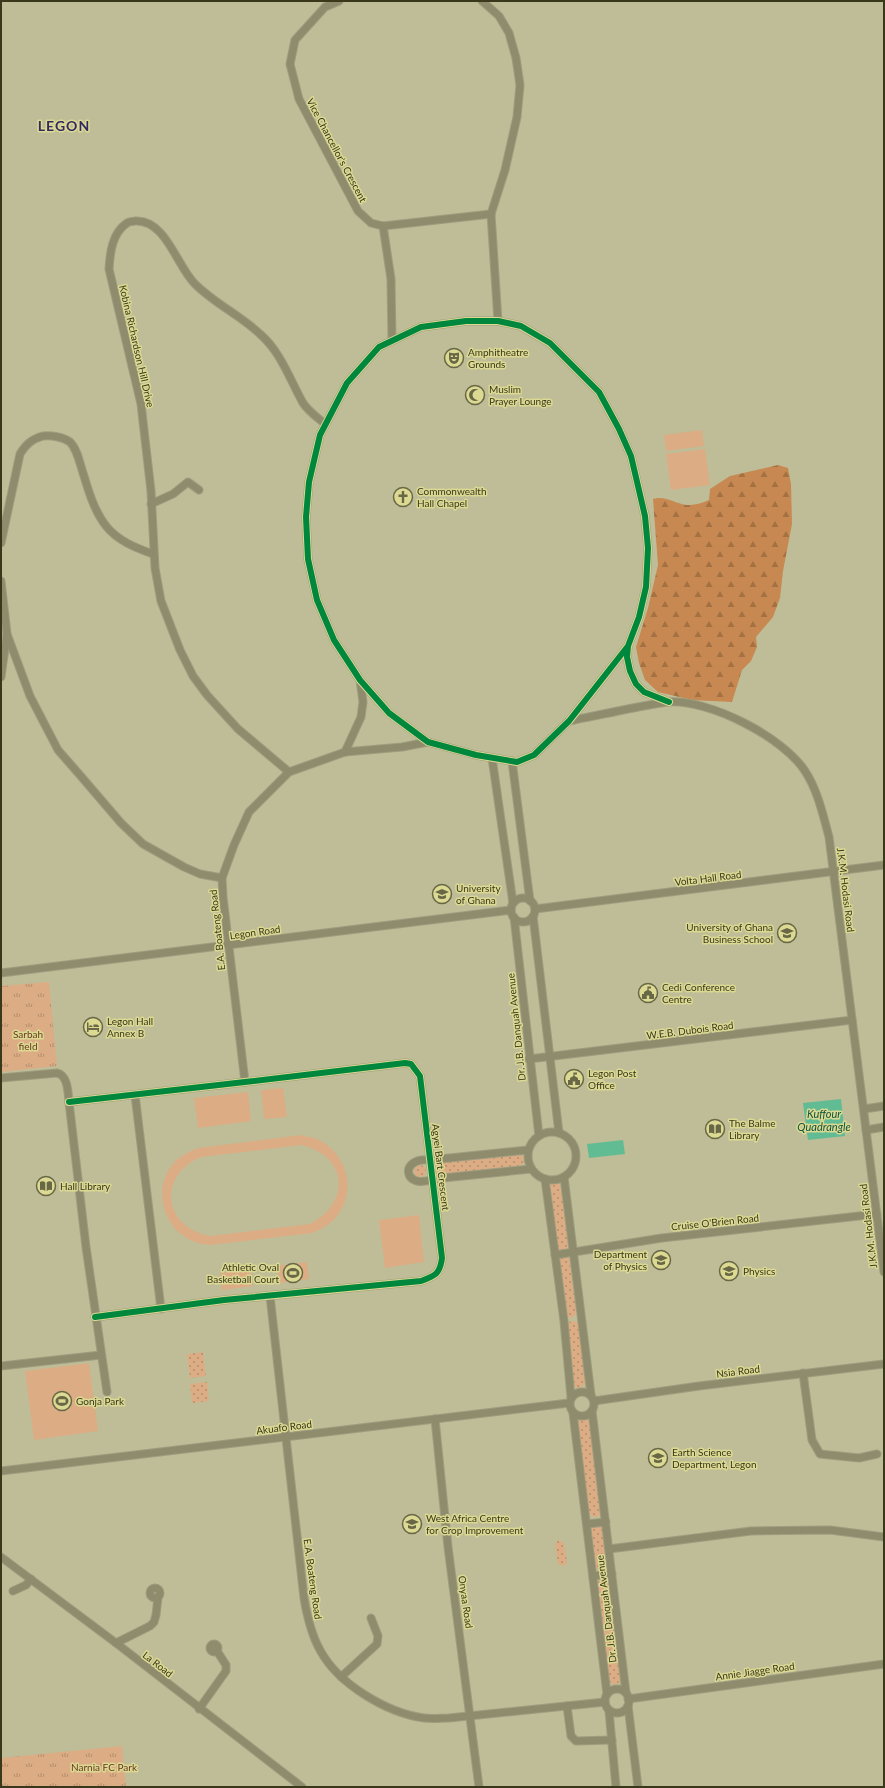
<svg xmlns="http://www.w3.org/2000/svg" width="885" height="1788" viewBox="0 0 885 1788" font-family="Lato,sans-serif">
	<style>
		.grass { fill: url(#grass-dots) }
		.forest { fill: url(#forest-firs) }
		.park { fill: url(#park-tufts) }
		.garden { fill: #dcad85; fill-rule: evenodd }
		.water { fill: #62bc93 }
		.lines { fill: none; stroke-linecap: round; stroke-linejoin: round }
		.street-casing { stroke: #9e9d7f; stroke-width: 9 }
		.street { stroke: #8e8c6c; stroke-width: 7 }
		.cycleway-casing { stroke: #dcd992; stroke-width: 8 }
		.cycleway { stroke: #00873e; stroke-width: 6 }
		.labels { text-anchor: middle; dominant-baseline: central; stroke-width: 3; stroke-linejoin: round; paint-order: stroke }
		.street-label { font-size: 10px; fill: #39381b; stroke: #dcd992 }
		.poi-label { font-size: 10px; fill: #39381b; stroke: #dcd992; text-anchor: start }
		.park-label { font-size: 10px; fill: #683820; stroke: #dcd992 }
		.water-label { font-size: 11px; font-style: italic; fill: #0c533d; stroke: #dcd992 }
		.district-label { font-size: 14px; font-weight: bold; letter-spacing: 1px; fill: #322964; stroke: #dcd992 }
	</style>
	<defs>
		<pattern id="grass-dots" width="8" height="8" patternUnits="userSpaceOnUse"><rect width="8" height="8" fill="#dcad85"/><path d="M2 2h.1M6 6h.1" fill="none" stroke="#b38e6c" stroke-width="1.8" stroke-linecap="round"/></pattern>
		<pattern id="forest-firs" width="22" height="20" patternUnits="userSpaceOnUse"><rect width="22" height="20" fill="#c78951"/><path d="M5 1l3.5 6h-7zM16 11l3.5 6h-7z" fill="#a37142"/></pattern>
		<pattern id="park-tufts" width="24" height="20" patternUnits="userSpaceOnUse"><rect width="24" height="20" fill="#dcad85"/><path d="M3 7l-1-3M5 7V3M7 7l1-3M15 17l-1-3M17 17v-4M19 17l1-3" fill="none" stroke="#b38e6c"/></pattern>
	</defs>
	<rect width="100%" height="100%" fill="#bebd97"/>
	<g class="grass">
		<polygon points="521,1154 525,1159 524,1163 520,1166 436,1175 434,1174 433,1164 435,1163"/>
		<circle cx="420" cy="1171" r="6"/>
		<polygon points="555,1181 560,1183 569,1245 565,1250 561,1251 557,1249 549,1184"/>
		<polygon points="567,1256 569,1257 577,1313 572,1318 566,1316 559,1258"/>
		<polygon points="571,1321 578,1322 586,1383 580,1388 576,1388 574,1385 566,1325"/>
		<polygon points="203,1352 206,1376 190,1378 187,1354"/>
		<polygon points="207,1382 209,1401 192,1403 190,1384"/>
		<path d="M582,1417L589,1418L602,1512C599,1518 593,1519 589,1513L577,1422Z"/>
		<path d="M601,1525L603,1526L608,1565C606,1571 599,1572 595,1567L591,1530L593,1526Z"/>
		<polygon points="559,1540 564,1543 567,1562 564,1566 558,1564 555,1544"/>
		<polygon points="607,1578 609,1579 621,1681 616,1685 612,1684 609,1681 597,1582 600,1579"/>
	</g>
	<path class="forest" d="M778,465L788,468L791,484L792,524L783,571L780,598L773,617L756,637L757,647L751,661L742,670L732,702L692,700L658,692L645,680L639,663L636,647L648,608L658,565L653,499C665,495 676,504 687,505C694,505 703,503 709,500L710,489L730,476Z"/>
	<g class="park">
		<polygon points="49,982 57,1066 1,1072 1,986"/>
		<polygon points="122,1746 126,1787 1,1787 1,1758"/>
	</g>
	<g class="garden">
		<polygon points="702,430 704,446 666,451 664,435"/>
		<polygon points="705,449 710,485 671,490 666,454"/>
		<polygon points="283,1088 287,1117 264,1119 261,1090"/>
		<polygon points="248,1092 251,1121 198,1128 194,1098"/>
		<path d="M301,1135C307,1137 314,1137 319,1140C345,1153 357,1188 339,1213C333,1223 323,1228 313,1233L210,1245C205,1244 199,1244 195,1242C164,1231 152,1191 172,1165C179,1156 189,1152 198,1148ZM301,1145C347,1155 352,1202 310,1224L210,1236C163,1227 157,1176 201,1157Z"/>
		<polygon points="419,1215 424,1262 385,1268 379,1220"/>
		<polygon points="307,1262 309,1279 279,1283 277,1266"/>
		<polygon points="251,1269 253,1286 222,1290 220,1273"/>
		<polygon points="89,1363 98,1431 34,1440 25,1371"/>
	</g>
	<g class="water">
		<polygon points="841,1099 845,1136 808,1140 803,1103"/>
		<polygon points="623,1140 625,1154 589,1158 587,1144"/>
	</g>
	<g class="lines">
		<g class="street-casing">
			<g id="street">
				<polyline points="339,1 325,7 295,40 290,64 299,99 358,211 371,223 383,226 391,279 392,340"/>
				<polyline points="482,1 499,16 509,33 516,58 520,85 517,117 505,170 491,214 498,321"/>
				<polyline points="383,226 491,214"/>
				<polyline points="151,504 173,494 188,482 199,490"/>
				<path d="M1,543L20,454C26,444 32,439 43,436C51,435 63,437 70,442C78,450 80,465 84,476C89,493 95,512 106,526C118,541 136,548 153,554"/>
				<polyline points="1,581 7,634 1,677"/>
				<polyline points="7,634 30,696 58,750 79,774 121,823 143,844 184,867 200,874 222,878"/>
				<polyline points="628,646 569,721 534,755 517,762 476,755 428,742 389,713 360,680 334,640 317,600 308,559 306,517 309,482 320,435 347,383 379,347 421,327 466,321 498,321 521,326 550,343 599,392 619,429 631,456 645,516 648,548 646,587 639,617 628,646 627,657 630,671 636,684 644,692 669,702"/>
				<path d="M569,721C587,717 605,714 623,710C638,707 653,704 668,702C709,699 783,737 805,771C818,791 823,815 829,837L884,1272"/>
				<polyline points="345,752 361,717 363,702 360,680"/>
				<polyline points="492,758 513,903"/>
				<polyline points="512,761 530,901"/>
				<path d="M289,772L238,729L207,695L193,676L180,650L161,601L155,568L151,491L141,404L109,269C110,253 112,233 127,223C130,221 132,222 135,221C166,219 177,267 195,284C215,304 240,315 260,334C281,352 290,380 303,403C308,411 318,418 325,424"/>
				<circle cx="523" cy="910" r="12"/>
				<polyline points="535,909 884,865"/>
				<polyline points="533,916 559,1133"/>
				<polyline points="514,917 539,1136"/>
				<polyline points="1,973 511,910"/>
				<polyline points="529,1059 852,1020"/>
				<path d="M1,1078L57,1073C68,1075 68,1093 69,1102L86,1247L107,1392"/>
				<polyline points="245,1082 223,897 222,878 234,845 249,812 289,772 345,752 402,747 428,742"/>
				<polyline points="135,1095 161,1309"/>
				<path d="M69,1102L245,1082L405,1063L411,1064L420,1076L442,1258C440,1274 435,1276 421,1281L224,1300L95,1317"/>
				<polyline points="864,1109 884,1106"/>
				<polyline points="866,1130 884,1127"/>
				<circle cx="552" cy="1156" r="24"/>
				<path d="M528,1150L430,1160C398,1157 404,1191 433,1179L531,1169"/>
				<polyline points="564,1177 591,1395"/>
				<polyline points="545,1179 564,1321 571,1397"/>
				<polyline points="555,1255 662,1238 877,1214"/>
				<path d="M270,1296L304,1598C307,1616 311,1634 320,1650C338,1684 387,1713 424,1718C432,1719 441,1718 449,1718L605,1702"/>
				<polyline points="1,1366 101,1355"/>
				<polyline points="803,1373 812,1440 820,1454 859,1458 877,1454"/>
				<circle cx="582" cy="1404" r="12"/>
				<polyline points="594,1401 699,1386 884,1364"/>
				<polyline points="592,1411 626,1693"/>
				<polyline points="573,1413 607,1694"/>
				<polyline points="435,1419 448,1547 479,1787"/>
				<polyline points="1,1471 569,1403"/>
				<polyline points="587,1524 606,1522"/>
				<polyline points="609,1549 751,1531 830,1530 884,1537"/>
				<polyline points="1,1557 116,1643 302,1787"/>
				<polyline points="593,1576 612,1574"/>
				<circle cx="155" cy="1593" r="5"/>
				<polyline points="13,1591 26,1585 31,1579"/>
				<polyline points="116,1643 150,1626 154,1622 156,1615 158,1597"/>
				<circle cx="214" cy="1648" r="4"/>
				<polyline points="341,1677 377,1644 378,1636 371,1618"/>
				<circle cx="617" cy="1701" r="12"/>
				<polyline points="628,1699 884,1664"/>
				<polyline points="567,1706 571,1736 576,1741 612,1740"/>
				<polyline points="628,1706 638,1787"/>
				<polyline points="199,1709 226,1671 226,1665 217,1651"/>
				<polyline points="609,1711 616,1787"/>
			</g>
		</g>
		<use href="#street" class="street"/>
		<g class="cycleway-casing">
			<g id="cycleway">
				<polyline points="628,646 569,721 534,755 517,762 476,755 428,742 389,713 360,680 334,640 317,600 308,559 306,517 309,482 320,435 347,383 379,347 421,327 466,321 498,321 521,326 550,343 599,392 619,429 631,456 645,516 648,548 646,587 639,617 628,646 627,657 630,671 636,684 644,692 669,702"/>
				<path d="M69,1102L245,1082L405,1063L411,1064L420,1076L442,1258C440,1274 435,1276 421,1281L224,1300L95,1317"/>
			</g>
		</g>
		<use href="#cycleway" class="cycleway"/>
	</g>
	<defs>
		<g id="theatre-ring" transform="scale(1)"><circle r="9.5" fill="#dcd992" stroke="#686746" stroke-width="1.5"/><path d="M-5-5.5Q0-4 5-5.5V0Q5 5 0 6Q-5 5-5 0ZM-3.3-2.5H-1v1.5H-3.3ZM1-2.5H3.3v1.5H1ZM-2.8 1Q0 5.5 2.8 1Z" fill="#686746"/></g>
		<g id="mosque-ring" transform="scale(1)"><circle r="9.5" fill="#dcd992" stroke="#686746" stroke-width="1.5"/><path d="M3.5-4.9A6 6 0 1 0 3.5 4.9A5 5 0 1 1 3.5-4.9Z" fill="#686746"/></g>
		<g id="church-ring" transform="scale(1)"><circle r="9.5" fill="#dcd992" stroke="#686746" stroke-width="1.5"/><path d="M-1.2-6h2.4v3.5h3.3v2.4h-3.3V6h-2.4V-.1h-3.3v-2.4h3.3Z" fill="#686746"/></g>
		<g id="university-ring" transform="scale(1)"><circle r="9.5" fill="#dcd992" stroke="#686746" stroke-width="1.5"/><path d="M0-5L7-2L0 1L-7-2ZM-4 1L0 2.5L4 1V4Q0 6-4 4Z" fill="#686746"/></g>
		<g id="civic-ring" transform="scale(1)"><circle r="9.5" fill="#dcd992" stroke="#686746" stroke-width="1.5"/><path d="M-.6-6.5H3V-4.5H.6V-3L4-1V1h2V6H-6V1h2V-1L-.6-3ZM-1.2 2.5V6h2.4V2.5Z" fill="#686746"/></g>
		<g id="hotel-ring" transform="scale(1)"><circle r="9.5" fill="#dcd992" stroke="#686746" stroke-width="1.5"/><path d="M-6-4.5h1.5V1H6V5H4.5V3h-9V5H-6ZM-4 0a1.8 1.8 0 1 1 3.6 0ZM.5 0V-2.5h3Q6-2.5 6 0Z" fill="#686746"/></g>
		<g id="library-ring" transform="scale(1)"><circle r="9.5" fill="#dcd992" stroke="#686746" stroke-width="1.5"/><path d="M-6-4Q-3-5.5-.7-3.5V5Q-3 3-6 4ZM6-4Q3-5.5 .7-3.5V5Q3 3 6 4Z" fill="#686746"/></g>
		<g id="stadium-ring" transform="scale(1)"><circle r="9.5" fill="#dcd992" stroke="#686746" stroke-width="1.5"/><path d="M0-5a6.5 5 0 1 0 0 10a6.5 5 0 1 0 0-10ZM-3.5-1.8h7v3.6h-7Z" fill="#686746"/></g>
		<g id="school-ring" transform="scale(1)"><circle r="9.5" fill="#dcd992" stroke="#686746" stroke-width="1.5"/><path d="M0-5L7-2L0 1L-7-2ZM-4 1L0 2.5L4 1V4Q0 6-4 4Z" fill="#686746"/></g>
	</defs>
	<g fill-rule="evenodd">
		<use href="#theatre-ring" x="454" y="358"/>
		<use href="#mosque-ring" x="475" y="395"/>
		<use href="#church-ring" x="403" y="497"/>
		<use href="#university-ring" x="442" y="894"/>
		<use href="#university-ring" x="787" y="933"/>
		<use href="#civic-ring" x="648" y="993"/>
		<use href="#hotel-ring" x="93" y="1027"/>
		<use href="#civic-ring" x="574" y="1079"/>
		<use href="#library-ring" x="715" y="1129"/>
		<use href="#library-ring" x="46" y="1186"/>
		<use href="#university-ring" x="661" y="1260"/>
		<use href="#university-ring" x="729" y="1271"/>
		<use href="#stadium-ring" x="293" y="1273"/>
		<use href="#stadium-ring" x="62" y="1401"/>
		<use href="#university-ring" x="658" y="1458"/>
		<use href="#school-ring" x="412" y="1524"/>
	</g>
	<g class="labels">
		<g class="street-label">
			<text transform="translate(337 150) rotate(62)">Vice Chancellor's Crescent</text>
			<text transform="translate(137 346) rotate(77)">Kobina Richardson Hill Drive</text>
			<text transform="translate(708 878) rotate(-7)">Volta Hall Road</text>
			<text transform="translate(846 890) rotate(83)">J.K.M. Hodasi Road</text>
			<text transform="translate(217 930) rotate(-96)">E.A. Boateng Road</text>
			<text transform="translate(255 932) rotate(-8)">Legon Road</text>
			<text transform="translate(516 1027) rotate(-96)">Dr. J.B. Danquah Avenue</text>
			<text transform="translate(690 1030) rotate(-7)">W.E.B. Dubois Road</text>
			<text transform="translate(441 1167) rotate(83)">Agyei Bart Crescent</text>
			<text transform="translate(715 1222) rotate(-6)">Cruise O'Brien Road</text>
			<text transform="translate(868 1226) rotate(-97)">J.K.M. Hodasi Road</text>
			<text transform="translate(738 1371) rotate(-7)">Nsia Road</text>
			<text transform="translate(284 1427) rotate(-7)">Akuafo Road</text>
			<text transform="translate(313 1579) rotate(82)">E.A. Boateng Road</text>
			<text transform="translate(466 1602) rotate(82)">Onyaa Road</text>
			<text transform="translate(606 1609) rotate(-97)">Dr. J.B. Danquah Avenue</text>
			<text transform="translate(158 1664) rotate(38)">La Road</text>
			<text transform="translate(755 1671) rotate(-8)">Annie Jiagge Road</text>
		</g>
		<g class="poi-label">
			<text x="468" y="352">Amphitheatre<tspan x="468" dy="12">Grounds</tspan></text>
			<text x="489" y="389">Muslim<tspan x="489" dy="12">Prayer Lounge</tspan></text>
			<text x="417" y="491">Commonwealth<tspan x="417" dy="12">Hall Chapel</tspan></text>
			<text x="456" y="888">University<tspan x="456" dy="12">of Ghana</tspan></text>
			<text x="773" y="927" text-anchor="end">University of Ghana<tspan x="773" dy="12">Business School</tspan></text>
			<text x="662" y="987">Cedi Conference<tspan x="662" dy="12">Centre</tspan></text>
			<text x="107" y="1021">Legon Hall<tspan x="107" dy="12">Annex B</tspan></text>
			<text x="588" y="1073">Legon Post<tspan x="588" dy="12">Office</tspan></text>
			<text x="729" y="1123">The Balme<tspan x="729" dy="12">Library</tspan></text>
			<text x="60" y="1186">Hall Library</text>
			<text x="647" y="1254" text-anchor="end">Department<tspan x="647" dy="12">of Physics</tspan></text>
			<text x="279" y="1267" text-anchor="end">Athletic Oval<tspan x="279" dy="12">Basketball Court</tspan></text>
			<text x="743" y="1271">Physics</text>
			<text x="76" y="1401">Gonja Park</text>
			<text x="672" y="1452">Earth Science<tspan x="672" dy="12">Department, Legon</tspan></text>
			<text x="426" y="1518">West Africa Centre<tspan x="426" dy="12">for Crop Improvement</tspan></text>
		</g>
		<g class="park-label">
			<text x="28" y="1034">Sarbah<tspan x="28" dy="12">field</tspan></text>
			<text x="104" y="1767">Narnia FC Park</text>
		</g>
		<g class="water-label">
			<text x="824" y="1113">Kuffour<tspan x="824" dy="13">Quadrangle</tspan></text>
		</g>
		<g class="district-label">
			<text x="64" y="125">LEGON</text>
		</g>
	</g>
	<rect width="885" height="1788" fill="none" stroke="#39381b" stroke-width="4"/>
</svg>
